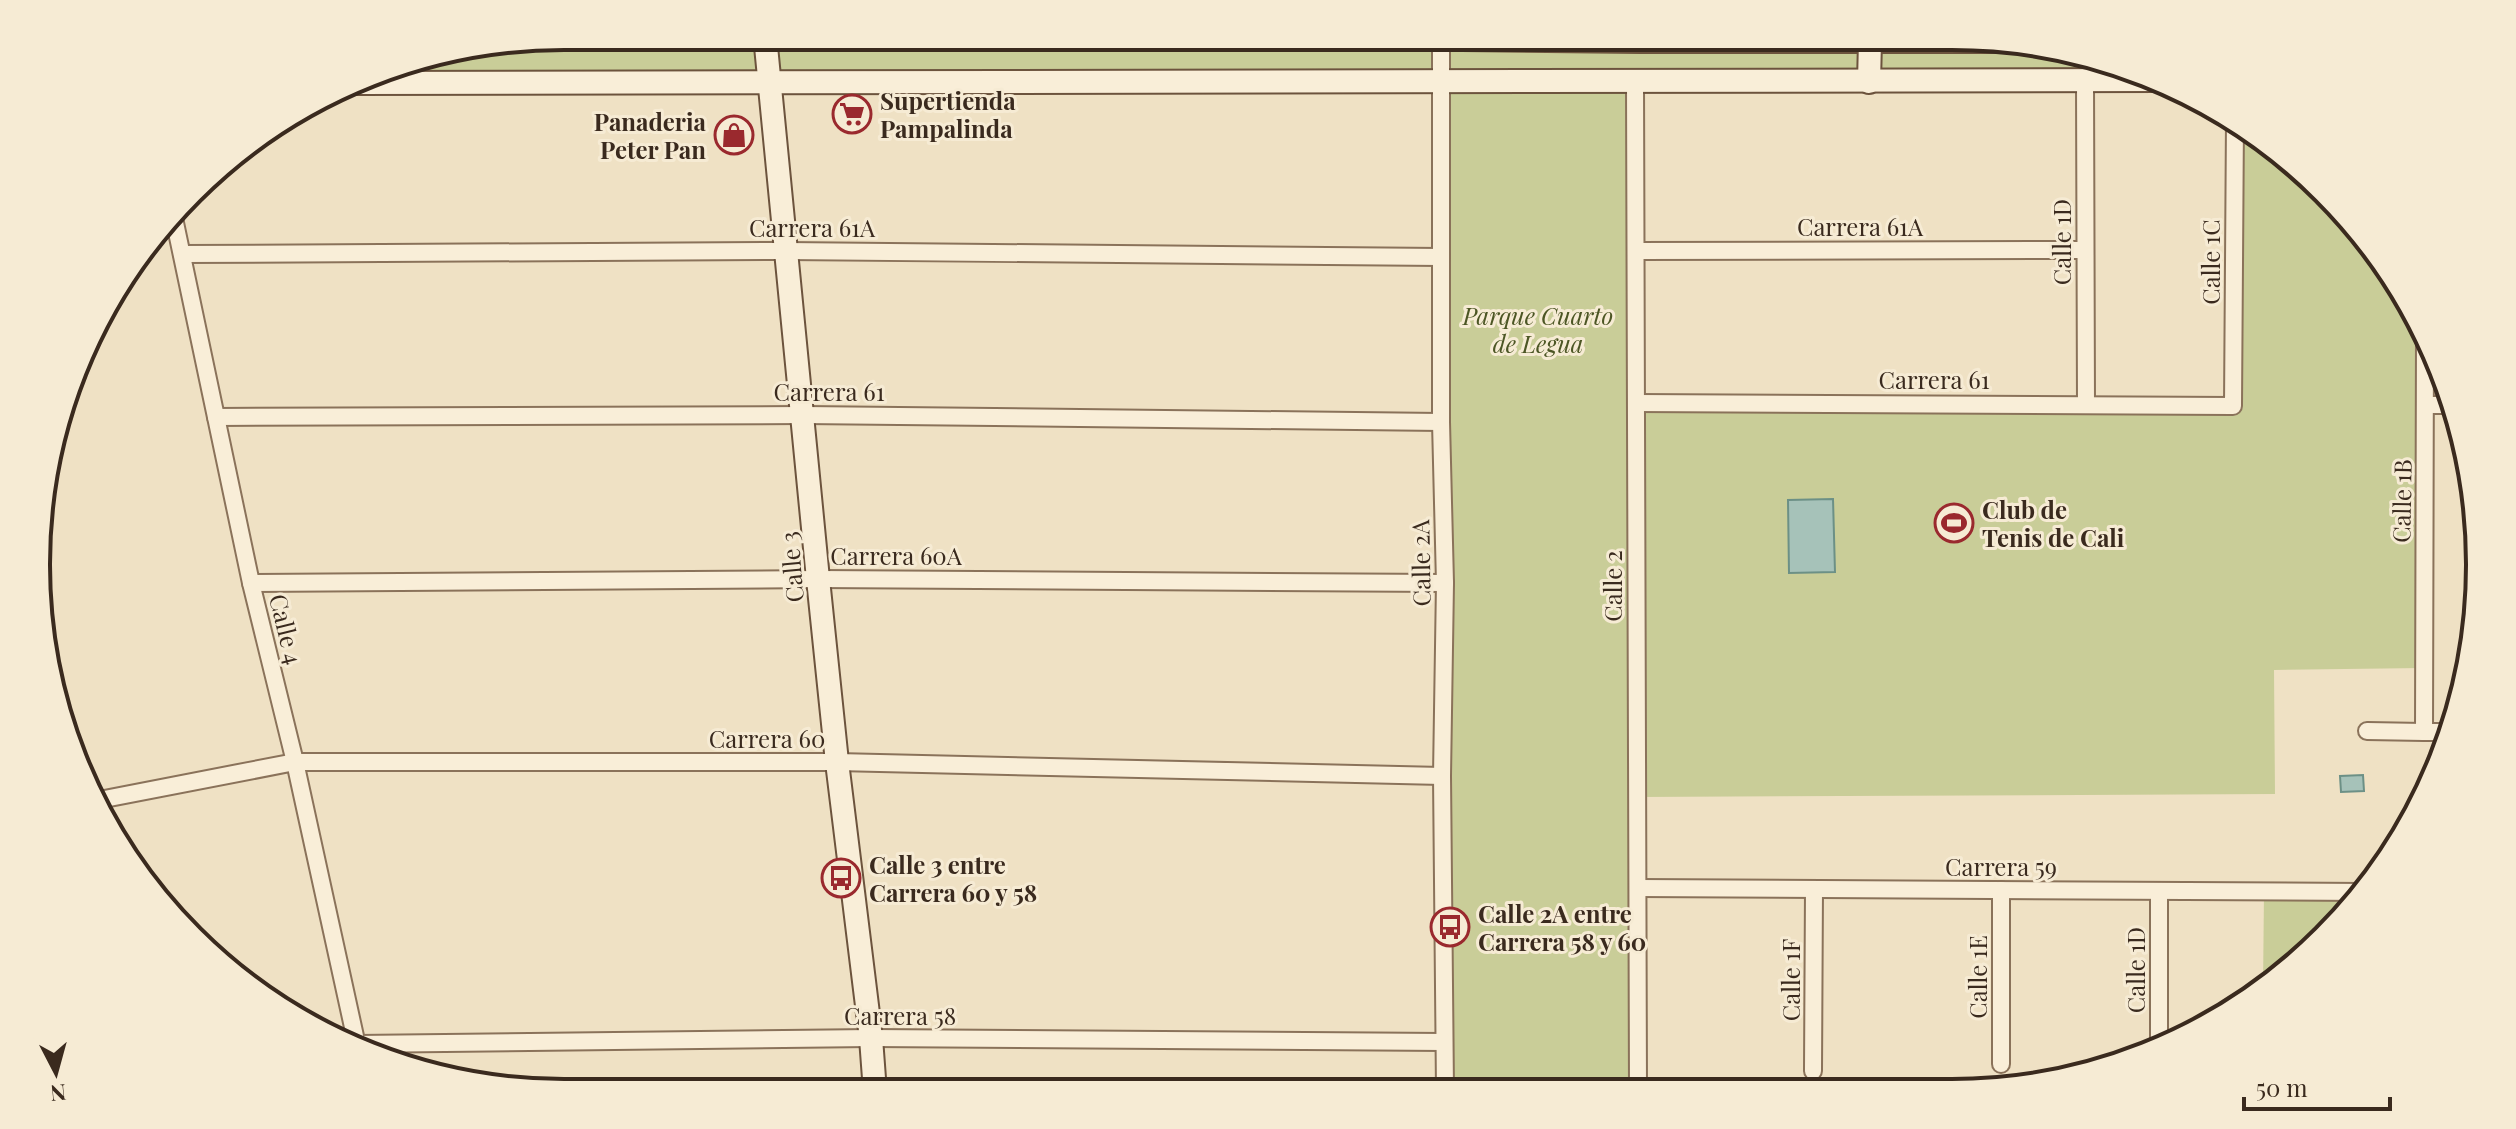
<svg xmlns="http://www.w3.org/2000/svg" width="2516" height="1129" viewBox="0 0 2516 1129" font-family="'Playfair Display',serif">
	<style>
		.green { fill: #c9cd98 }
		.water { fill: #a6c2b9; stroke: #6c9086; stroke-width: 2 }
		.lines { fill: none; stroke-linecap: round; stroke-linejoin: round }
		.street-casing { stroke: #8a725a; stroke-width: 20 }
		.secondary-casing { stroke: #6c533d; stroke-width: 26 }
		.street { stroke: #f9eed8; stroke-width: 16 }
		.secondary { stroke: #f9eed8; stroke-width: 22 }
		.labels { text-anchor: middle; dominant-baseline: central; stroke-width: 6; stroke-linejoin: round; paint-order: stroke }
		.poi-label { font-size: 24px; font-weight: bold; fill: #3a2a1e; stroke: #f6ebd4; text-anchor: start }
		.street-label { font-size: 24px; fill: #3a2a1e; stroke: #f6ebd4 }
		.park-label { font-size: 24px; font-style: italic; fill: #4c5624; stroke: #f6ebd4 }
		.rim { fill: none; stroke: #3a2a1e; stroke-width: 4 }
	</style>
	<rect width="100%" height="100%" fill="#efe1c4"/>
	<g class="green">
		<polygon points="565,36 1214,36 1999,41 2054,46 2153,76 1635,82 1636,403 2232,406 2235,120 2325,190 2391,271 2425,335 2423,668 2274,670 2275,794 1637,797 1638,1090 1445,1090 1440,82 353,83 394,64"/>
		<polygon points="2264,891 2365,892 2274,983 2263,989"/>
	</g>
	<g class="water">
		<polygon points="1833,499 1835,572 1789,573 1788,500"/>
		<polygon points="2363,775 2364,791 2341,792 2340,776"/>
	</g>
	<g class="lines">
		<g class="street-casing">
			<g id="street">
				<polyline points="1441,36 1441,422 1445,583 1442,776 1445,1090"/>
				<polyline points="2085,81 2086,403"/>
				<polyline points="1635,82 1638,1090"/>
				<polyline points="174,218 251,583 295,762 358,1050"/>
				<polyline points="1636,251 2085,250"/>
				<polyline points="182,254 786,251 1441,257"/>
				<polyline points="2425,335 2424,732 2450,732"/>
				<polyline points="1636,403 2233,406 2235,120"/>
				<polyline points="2426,405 2453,405"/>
				<polyline points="216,417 804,415 1441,422"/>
				<polyline points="251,583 818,579 1445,583"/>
				<polyline points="2367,731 2424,732"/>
				<polyline points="94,801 295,762 837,762 1442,776"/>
				<polyline points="1638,888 2365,892"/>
				<polyline points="2001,890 2001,1064"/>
				<polyline points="357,1044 871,1038 1444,1042"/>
				<polyline points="2159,1050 2159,891"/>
				<polyline points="1813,1071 1814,889"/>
			</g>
		</g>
		<g class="secondary-casing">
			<g id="secondary">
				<polyline points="765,36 818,579 837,762 871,1038 875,1092"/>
				<polyline points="1214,36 1640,41 1999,41"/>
				<polyline points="1869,82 1870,41"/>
				<polyline points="353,83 2161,80"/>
			</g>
		</g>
		<use href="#street" class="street"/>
		<use href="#secondary" class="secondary"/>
	</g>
	<defs>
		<g id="supermarket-ring" transform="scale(2)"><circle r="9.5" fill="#f6ebd4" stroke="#9a292e" stroke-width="1.5"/><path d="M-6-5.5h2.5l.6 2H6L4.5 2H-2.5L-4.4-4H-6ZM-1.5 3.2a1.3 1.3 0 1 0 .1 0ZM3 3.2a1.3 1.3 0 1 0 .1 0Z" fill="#9a292e"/></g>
		<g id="shop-ring" transform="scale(2)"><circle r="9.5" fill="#f6ebd4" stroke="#9a292e" stroke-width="1.5"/><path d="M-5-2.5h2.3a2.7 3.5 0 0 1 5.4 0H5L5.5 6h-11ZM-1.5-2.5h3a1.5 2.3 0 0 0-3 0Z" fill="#9a292e"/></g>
		<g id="stadium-ring" transform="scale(2)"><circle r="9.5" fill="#f6ebd4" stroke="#9a292e" stroke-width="1.5"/><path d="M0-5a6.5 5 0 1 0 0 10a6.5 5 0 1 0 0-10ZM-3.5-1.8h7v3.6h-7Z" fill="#9a292e"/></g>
		<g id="bus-ring" transform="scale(2)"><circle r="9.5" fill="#f6ebd4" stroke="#9a292e" stroke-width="1.5"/><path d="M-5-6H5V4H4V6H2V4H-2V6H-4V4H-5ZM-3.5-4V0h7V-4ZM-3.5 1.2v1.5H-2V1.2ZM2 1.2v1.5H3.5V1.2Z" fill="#9a292e"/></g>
	</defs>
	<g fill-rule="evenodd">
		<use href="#supermarket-ring" x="852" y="114"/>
		<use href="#shop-ring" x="734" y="135"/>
		<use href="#stadium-ring" x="1954" y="523"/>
		<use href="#bus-ring" x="841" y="878"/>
		<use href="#bus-ring" x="1450" y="927"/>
	</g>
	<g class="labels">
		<g class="poi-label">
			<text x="880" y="100">Supertienda<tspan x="880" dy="28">Pampalinda</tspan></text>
			<text x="706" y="121" text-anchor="end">Panaderia<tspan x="706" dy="28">Peter Pan</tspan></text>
			<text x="1982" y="509">Club de<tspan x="1982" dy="28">Tenis de Cali</tspan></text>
			<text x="869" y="864">Calle 3 entre<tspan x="869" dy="28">Carrera 60 y 58</tspan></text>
			<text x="1478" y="913">Calle 2A entre<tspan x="1478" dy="28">Carrera 58 y 60</tspan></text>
		</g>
		<g class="street-label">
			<text x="1860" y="226">Carrera 61A</text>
			<text x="812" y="227">Carrera 61A</text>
			<text transform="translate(2061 242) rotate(-90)">Calle 1D</text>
			<text transform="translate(2210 262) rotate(-90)">Calle 1C</text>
			<text x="1934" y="379">Carrera 61</text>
			<text x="829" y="391">Carrera 61</text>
			<text transform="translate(2401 501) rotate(-89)">Calle 1B</text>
			<text x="896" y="555">Carrera 60A</text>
			<text transform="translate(1420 563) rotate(-91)">Calle 2A</text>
			<text transform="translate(791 567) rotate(-95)">Calle 3</text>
			<text transform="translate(1612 586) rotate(-90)">Calle 2</text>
			<text transform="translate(287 629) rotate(76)">Calle 4</text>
			<text x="767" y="738">Carrera 60</text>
			<text x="2001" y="866">Carrera 59</text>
			<text transform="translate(2135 970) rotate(-90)">Calle 1D</text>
			<text transform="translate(1977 977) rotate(-90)">Calle 1E</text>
			<text transform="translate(1790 980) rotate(-90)">Calle 1F</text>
			<text x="900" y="1015">Carrera 58</text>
		</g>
		<g class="park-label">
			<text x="1538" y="315">Parque Cuarto<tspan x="1538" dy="28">de Legua</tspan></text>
		</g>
	</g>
	<path d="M0 0H2516V1129H0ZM564 50H1952A514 514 0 0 1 2466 564V565A514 514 0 0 1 1952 1079H564A514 514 0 0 1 50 565V564A514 514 0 0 1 564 50Z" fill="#f6ebd4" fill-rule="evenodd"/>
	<path class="rim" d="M564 50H1952A514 514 0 0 1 2466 564V565A514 514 0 0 1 1952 1079H564A514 514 0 0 1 50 565V564A514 514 0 0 1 564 50Z"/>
	<g transform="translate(56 1073) rotate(174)" stroke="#f6ebd4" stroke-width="6" paint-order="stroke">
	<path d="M0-6L14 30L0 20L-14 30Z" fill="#3a2a1e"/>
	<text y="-12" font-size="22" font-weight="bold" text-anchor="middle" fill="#3a2a1e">N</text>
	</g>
	<path d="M2244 1097v12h146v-12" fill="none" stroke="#3a2a1e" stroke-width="4"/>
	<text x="2256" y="1097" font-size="24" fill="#3a2a1e" stroke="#f6ebd4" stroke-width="6" paint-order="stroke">50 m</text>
</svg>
